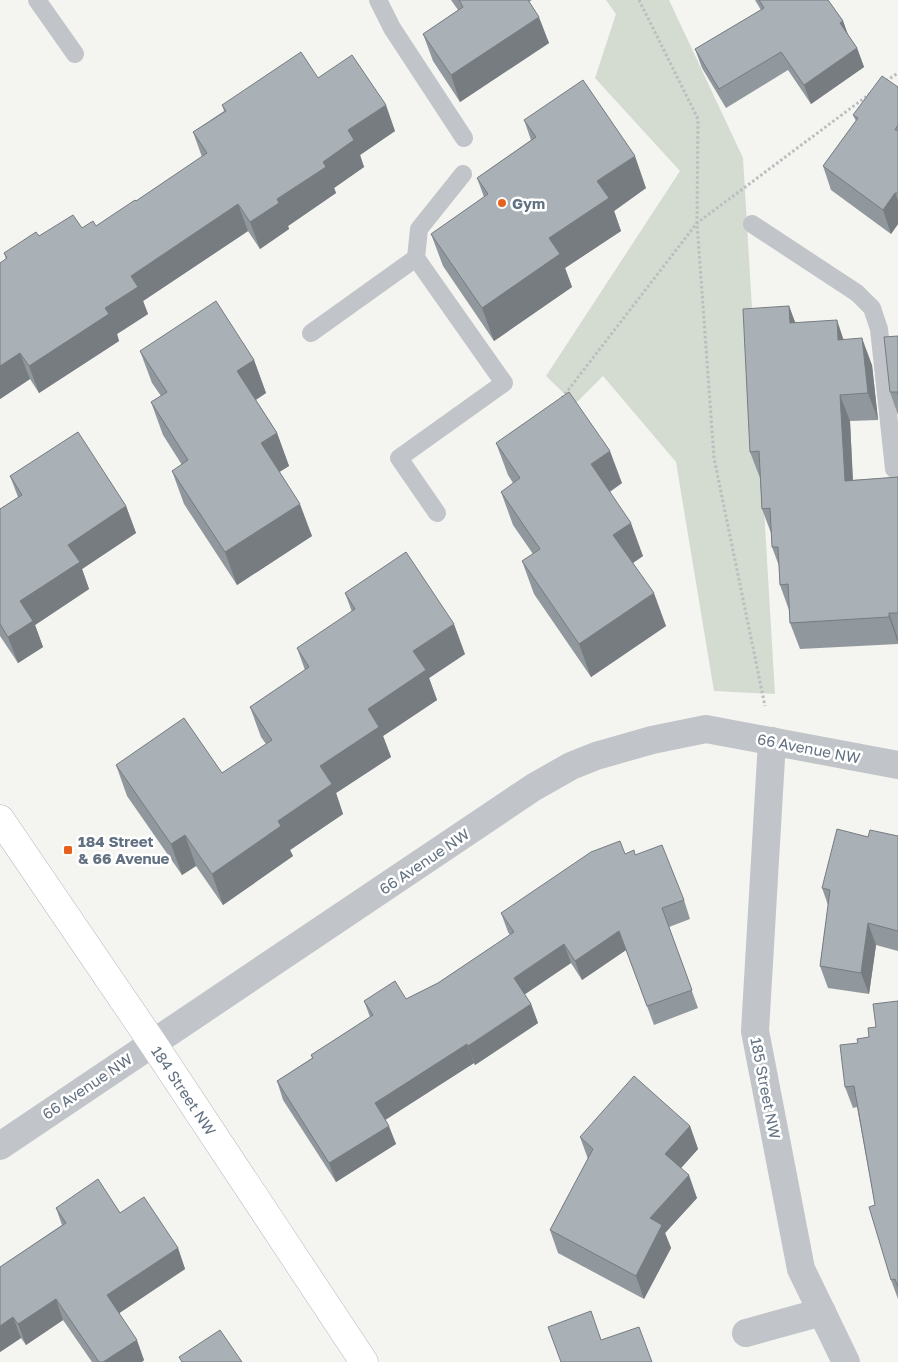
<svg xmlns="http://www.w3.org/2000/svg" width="898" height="1362" viewBox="0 0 898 1362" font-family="'Golos Text',sans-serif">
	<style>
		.green { fill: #d4dbd1 }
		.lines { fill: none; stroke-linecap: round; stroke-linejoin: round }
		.secondary-casing { stroke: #b3b8bd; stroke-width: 29 }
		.path { stroke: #bbbdbf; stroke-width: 3; stroke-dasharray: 2.5 2.5; stroke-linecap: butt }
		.lane { stroke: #c1c4c8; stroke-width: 18 }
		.street { stroke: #c1c4c8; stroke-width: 28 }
		.secondary { stroke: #fff; stroke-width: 28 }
		.wall { fill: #91989d }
		.shaded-wall { fill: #767c80 }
		.building { fill: #a9b1b7; stroke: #767c80 }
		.poi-dot { fill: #e8611c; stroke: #fff; stroke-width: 2 }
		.labels { text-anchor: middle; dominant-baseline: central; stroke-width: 5; stroke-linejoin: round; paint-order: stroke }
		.poi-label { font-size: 15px; font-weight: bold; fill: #627182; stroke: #fff; text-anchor: start }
		.street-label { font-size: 15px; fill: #627182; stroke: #fff }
	</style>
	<rect width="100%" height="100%" fill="#f4f4f0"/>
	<polygon class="green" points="606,0 669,0 743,158 775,694 714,691 676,462 603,376 575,404 546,376 680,171 595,78 616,14"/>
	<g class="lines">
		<g class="secondary-casing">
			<g id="secondary">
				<path id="s1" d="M0,819L152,1042L364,1362"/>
			</g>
		</g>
		<g class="path">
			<polyline points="639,0 698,119 697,223 714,458 765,706"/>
			<polyline points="886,81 898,73"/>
			<polyline points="562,398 697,223 871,93"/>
		</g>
		<g class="lane">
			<polyline points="37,0 75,54"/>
			<polyline points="378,0 392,28 464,138"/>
			<polyline points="752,224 857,293 872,308 879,329 894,469"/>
			<polyline points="416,258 419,229 463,174"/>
			<polyline points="311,333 416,258 504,383 399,458 437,513"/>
		</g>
		<g class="street">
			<polyline points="772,741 755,1031 801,1269 846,1362"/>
			<polyline points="0,1146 534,787 571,766 596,756 652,740 706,729 898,765"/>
			<polyline points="746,1333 822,1312"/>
		</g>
		<use href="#secondary" class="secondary"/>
	</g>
	<g class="wall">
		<polygon points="451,0 532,0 529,2 549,43 460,102 433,61 423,34 458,10"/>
		<polygon points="755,0 828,0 843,21 848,35 857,48 864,67 811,104 788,70 726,108 702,68 695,49 761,10"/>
		<polygon points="318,78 395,131 360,155 364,167 334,188 336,193 288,226 289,229 260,249 248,231 143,301 148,314 117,334 119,341 39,393 30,379 0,399 0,263 6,259 4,253 39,236 96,226 136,201 202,157 193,132 224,111 222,105"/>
		<polygon points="898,87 898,224 891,234 831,190 823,166 856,121 853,115"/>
		<polygon points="524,120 646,188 614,211 621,231 565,268 572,287 494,341 443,266 431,234 484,197 477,178 531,140"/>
		<polygon points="789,306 795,322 844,339 872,365 878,420 850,421 853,480 898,477 898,644 800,649 790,623 789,610 780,585 779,566 772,547 771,533 762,509 760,478 750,452"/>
		<polygon points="898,336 898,415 890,392"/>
		<polygon points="140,351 254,360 266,393 256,400 277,433 289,466 279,472 312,536 237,585 184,504 172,471 182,465 163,435 151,402 161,396 152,383"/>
		<polygon points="496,443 622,483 610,492 643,556 633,563 666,626 591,677 534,594 522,561 533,554 513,525 501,492 513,483 508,475"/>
		<polygon points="10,476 126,506 136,533 82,569 89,589 35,625 43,647 18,663 0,636 0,509 18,497"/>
		<polygon points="345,593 465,654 429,678 437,700 383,736 391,757 336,793 343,814 290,850 293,856 223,905 196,866 182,875 127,796 116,765 222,773 266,744 261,737 250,707 305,670 297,648 352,612"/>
		<polygon points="898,836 898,951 876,945 869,994 828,988 820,966 828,905 822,888 868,837"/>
		<polygon points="625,854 635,855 684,900 690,919 669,927 698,1008 654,1025 626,950 582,980 571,963 524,994 531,1004 538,1023 475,1065 474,1063 385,1120 396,1144 336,1182 283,1100 277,1081 312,1058 311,1055 370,1017 364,1001 406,999 438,983 510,935 508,932 501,913"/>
		<polygon points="898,1001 898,1299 891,1280 875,1205 857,1107 853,1108 845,1087 858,1043 869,1037 876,1027"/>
		<polygon points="690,1126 698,1149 681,1168 697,1198 665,1233 671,1248 644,1299 558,1253 550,1230 588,1159 580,1137"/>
		<polygon points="56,1208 178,1248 185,1269 119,1313 144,1360 142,1362 92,1362 63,1320 26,1345 21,1338 0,1352 0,1267 62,1225"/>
	</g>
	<g class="shaded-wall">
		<polygon points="539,17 549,43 460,102 451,75"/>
		<polygon points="843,21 850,40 840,23"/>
		<polygon points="857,48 864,67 811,104 804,85"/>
		<polygon points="386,105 395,131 360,155 364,167 334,188 336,193 288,226 289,229 260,249 250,222 323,162 348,130"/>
		<polygon points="635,156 646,188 614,211 621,231 565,268 572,287 494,341 482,308 549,238 597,181"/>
		<polygon points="895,193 898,200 898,224 891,234 883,210"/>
		<polygon points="238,204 248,231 143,301 148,314 117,334 119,341 39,393 29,366 105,308 131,276"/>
		<polygon points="789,306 799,333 790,323"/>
		<polygon points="837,320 846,347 838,340"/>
		<polygon points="862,338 872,365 878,420 868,393"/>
		<polygon points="20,353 30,379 0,399 0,366"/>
		<polygon points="254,360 266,393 249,404 237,371"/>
		<polygon points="840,395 850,421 854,507 845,481"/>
		<polygon points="277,433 289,466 273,476 261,443"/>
		<polygon points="610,451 622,483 602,496 591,464"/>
		<polygon points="300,504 312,536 237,585 225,552"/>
		<polygon points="126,506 136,533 82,569 89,589 35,625 43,647 18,663 8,637 20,601 68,545"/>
		<polygon points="631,523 643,556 625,568 613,535"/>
		<polygon points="654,593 666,626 591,677 579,644"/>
		<polygon points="889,613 898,639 898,643 889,617"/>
		<polygon points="454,624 465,654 429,678 437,700 383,736 391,757 336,793 343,814 290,850 293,856 223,905 212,874 278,821 320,766 368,709 413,651"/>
		<polygon points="185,835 196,866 182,875 171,844"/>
		<polygon points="868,923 876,945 869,994 861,973"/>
		<polygon points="619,931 626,950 582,980 575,961"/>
		<polygon points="564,944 571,963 521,997 514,978"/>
		<polygon points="531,1004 538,1023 475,1065 468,1046"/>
		<polygon points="467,1044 474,1063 382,1122 375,1103"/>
		<polygon points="389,1126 396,1144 336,1182 329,1163"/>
		<polygon points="690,1126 698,1149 673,1177 665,1154"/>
		<polygon points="689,1175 697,1198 665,1233 671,1248 644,1299 636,1276 650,1218"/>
		<polygon points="178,1248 185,1269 115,1316 107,1295"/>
		<polygon points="56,1299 63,1320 26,1345 18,1324"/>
		<polygon points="13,1317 21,1338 0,1352 0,1326"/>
		<polygon points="137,1340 144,1360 142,1362 103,1362"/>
	</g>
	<g class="building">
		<polygon points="459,0 528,0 539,17 451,75 423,34 463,7"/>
		<polygon points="759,0 828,0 843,21 840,23 857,48 804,85 781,52 719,89 695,49 764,8"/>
		<polygon points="301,52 318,78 352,55 386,105 348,130 354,140 323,162 326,167 277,199 279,203 250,222 238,204 131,276 138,287 105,308 109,314 29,366 20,353 0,366 0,263 7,258 4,253 36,232 39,236 73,215 82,228 93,221 96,226 135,200 136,201 207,153 193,132 226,111 222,105"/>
		<polygon points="882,76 898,87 898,125 895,130 898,130 898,193 895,193 883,210 823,166 858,118 853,115"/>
		<polygon points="583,80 635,156 597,181 609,198 549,238 560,254 482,308 431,234 488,194 477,178 536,137 524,120"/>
		<polygon points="216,301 254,360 237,371 277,433 261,443 300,504 225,552 172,471 188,460 151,402 167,392 140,351"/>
		<polygon points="789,306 790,323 837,320 838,340 862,338 868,393 840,395 845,481 898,477 898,613 889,613 889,617 790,623 788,584 780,585 778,547 772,547 770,508 762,509 759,451 750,452 743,309"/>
		<polygon points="898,336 898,395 898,392 890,392 884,337"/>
		<polygon points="569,392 610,451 591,464 631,523 613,535 654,593 579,644 522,561 540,549 501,492 520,478 496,443"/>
		<polygon points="78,432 126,506 68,545 80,562 20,601 33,621 8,637 0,624 0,509 22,495 10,476"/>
		<polygon points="406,552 454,624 413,651 426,670 368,709 379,727 320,766 332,784 278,821 281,826 212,874 185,835 171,844 116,765 184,718 222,773 272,740 250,707 309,667 297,648 355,609 345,593"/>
		<polygon points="837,829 868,837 870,830 898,836 898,931 868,923 861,973 820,966 830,890 822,888"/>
		<polygon points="620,841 625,854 634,850 635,855 662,845 684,900 662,908 692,990 647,1006 619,931 575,961 564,944 514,978 531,1004 468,1046 467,1044 375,1103 389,1126 329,1163 277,1081 313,1058 311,1055 373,1015 364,1001 395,981 406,999 438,983 514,932 501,913 591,852"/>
		<polygon points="898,1001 898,1287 895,1279 891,1280 869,1207 875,1205 854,1086 845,1087 840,1045 858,1043 857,1039 869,1037 868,1028 876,1027 873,1004"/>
		<polygon points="634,1076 690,1126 665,1154 689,1175 650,1218 662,1225 636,1276 550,1230 593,1149 580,1137"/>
		<polygon points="98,1179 120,1213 144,1197 178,1248 107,1295 137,1340 103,1362 99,1362 56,1299 18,1324 13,1317 0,1326 0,1267 66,1223 56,1208"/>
		<polygon points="591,1311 601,1340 639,1327 652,1362 561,1362 548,1327"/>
		<polygon points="220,1330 242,1362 182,1362 179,1357"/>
	</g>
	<g class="poi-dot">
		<circle cx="502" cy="203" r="5"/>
		<rect x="63" y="845" width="10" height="10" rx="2.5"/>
	</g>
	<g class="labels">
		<g class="poi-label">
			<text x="512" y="203">Gym</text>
			<text x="78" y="841">184 Street<tspan x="78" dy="17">&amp; 66 Avenue</tspan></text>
		</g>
		<g class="street-label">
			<text transform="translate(809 748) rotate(11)">66 Avenue NW</text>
			<text transform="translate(424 861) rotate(-34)">66 Avenue NW</text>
			<text transform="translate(87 1086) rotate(-34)">66 Avenue NW</text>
			<text transform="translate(766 1088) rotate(79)">185 Street NW</text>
			<text stroke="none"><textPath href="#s1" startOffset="328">184 Street NW</textPath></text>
		</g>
	</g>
</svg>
